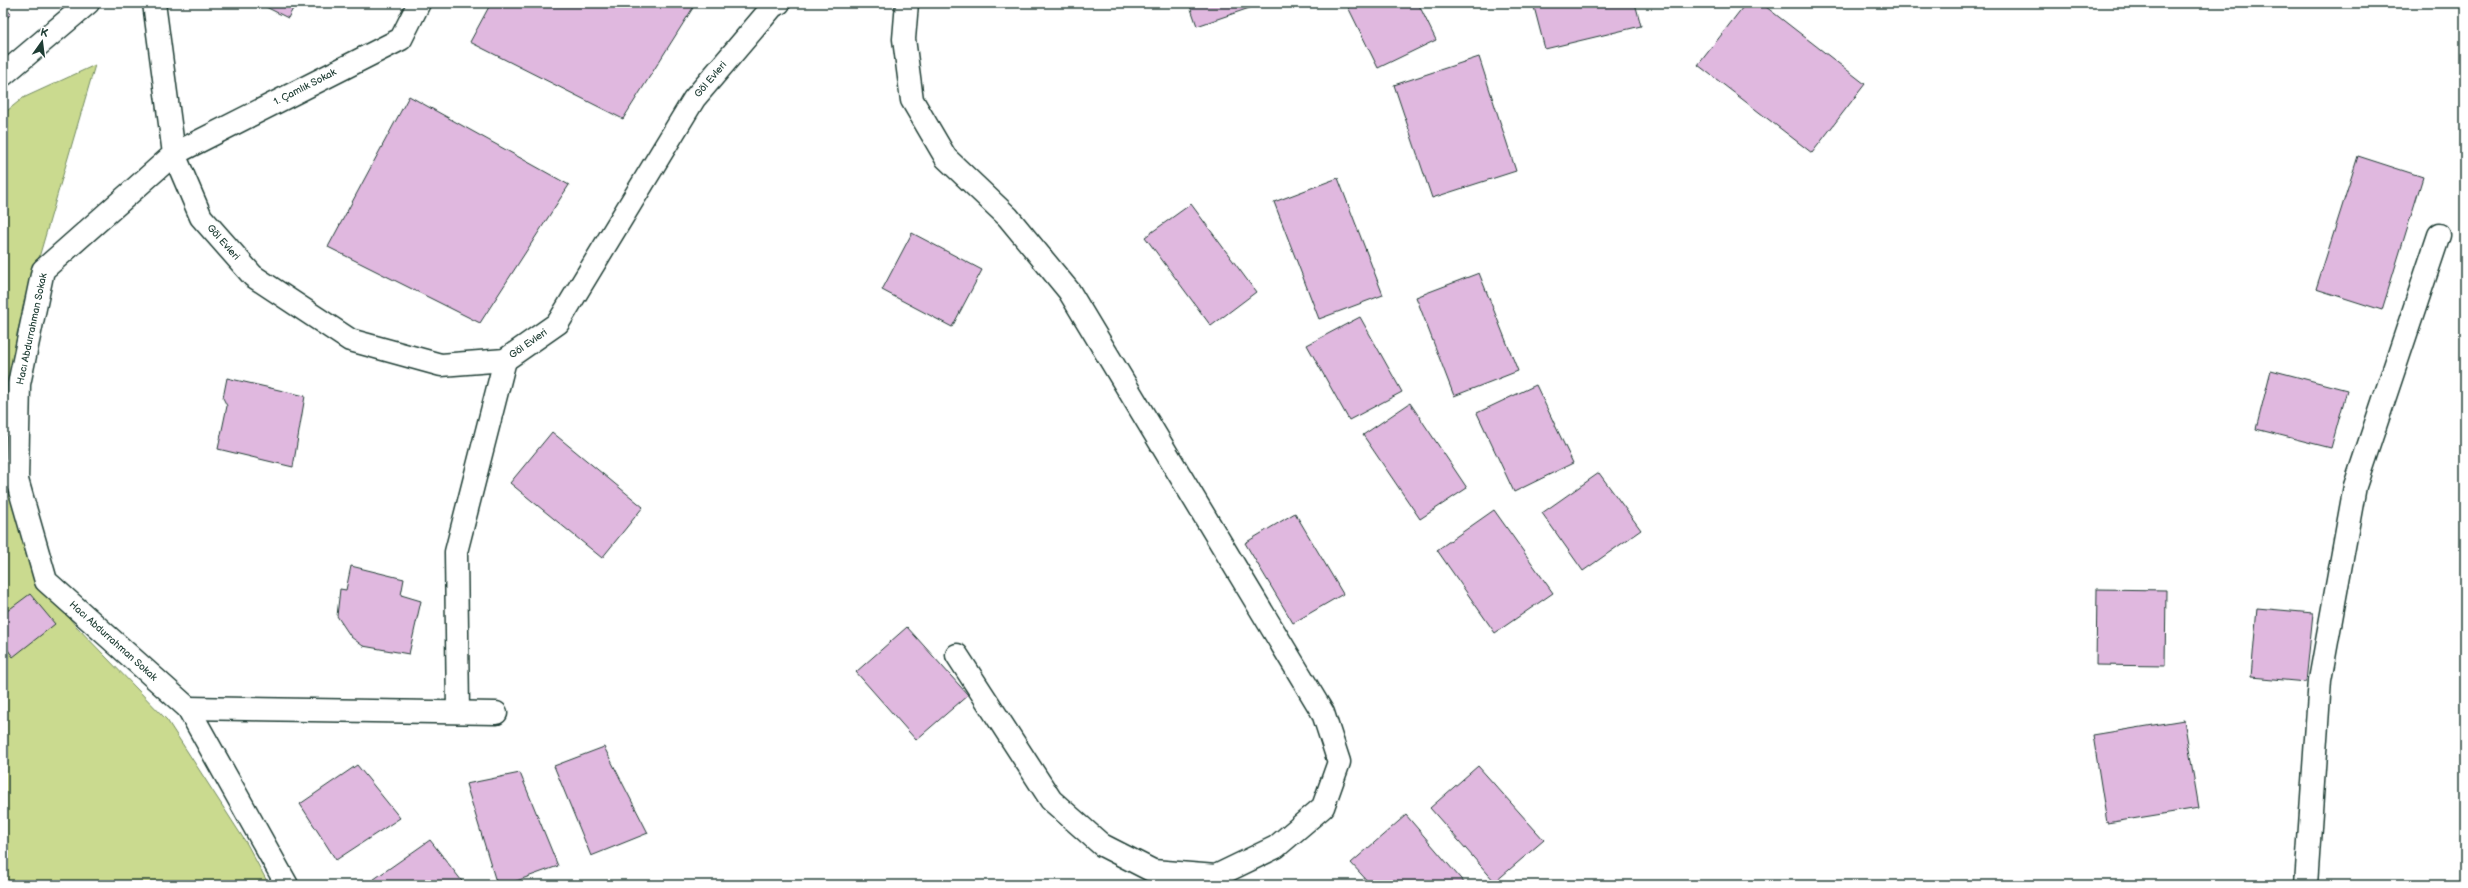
<svg xmlns="http://www.w3.org/2000/svg" width="2468" height="888" viewBox="0 0 2468 888" font-family="'Balsamiq Sans',sans-serif">
	<style>
		.green { fill: #cada8f; stroke: #748c62 }
		.building { fill: #e0b8df; stroke: #1f3d34 }
		.lines { fill: none; stroke-linecap: round; stroke-linejoin: round }
		.minor-casing { stroke: #1f3d34; stroke-width: 25 }
		.minor { stroke: #fff; stroke-width: 22 }
		.labels { text-anchor: middle; dominant-baseline: central; stroke-width: 3; stroke-linejoin: round; paint-order: stroke }
		.street-label { font-size: 10px; fill: #1f3d34; stroke: #fff }
	</style>
	<rect width="100%" height="100%" fill="#fff"/>
	<filter id="ink" filterUnits="userSpaceOnUse"><feTurbulence type="fractalNoise" baseFrequency=".025" numOctaves="2"/><feDisplacementMap in="SourceGraphic" scale="8" xChannelSelector="R" yChannelSelector="G"/><feConvolveMatrix kernelMatrix="1 2 1 2 8 2 1 2 1" color-interpolation-filters="sRGB"/></filter>
	<g filter="url(#ink)">
		<polygon class="green" points="95,65 17,333 7,481 35,576 75,625 167,720 247,844 269,885 3,885 3,114 23,98"/>
		<g class="building">
			<polygon points="258,3 296,3 288,18"/>
			<polygon points="491,3 696,3 623,119 470,42"/>
			<polygon points="1189,3 1264,3 1197,26"/>
			<polygon points="1346,3 1418,3 1436,40 1378,68"/>
			<polygon points="1533,3 1635,3 1641,26 1545,49"/>
			<polygon points="1746,3 1761,3 1865,84 1812,153 1698,65"/>
			<polygon points="3,5 11,14 3,22"/>
			<polygon points="1479,57 1516,171 1432,198 1394,85"/>
			<polygon points="409,96 569,185 480,323 328,247"/>
			<polygon points="2358,156 2423,177 2382,310 2316,289"/>
			<polygon points="1338,178 1383,295 1319,319 1274,202"/>
			<polygon points="1191,204 1256,292 1211,326 1145,237"/>
			<polygon points="912,233 982,270 952,327 882,290"/>
			<polygon points="1479,273 1518,371 1454,396 1416,297"/>
			<polygon points="1360,317 1402,392 1349,420 1307,345"/>
			<polygon points="2271,370 2347,390 2331,448 2256,429"/>
			<polygon points="227,378 305,396 293,467 218,449 227,406 223,398"/>
			<polygon points="1536,385 1573,463 1514,492 1477,413"/>
			<polygon points="1410,403 1467,488 1420,519 1363,435"/>
			<polygon points="552,432 643,507 602,558 510,483"/>
			<polygon points="1599,473 1641,530 1583,571 1542,513"/>
			<polygon points="1494,510 1553,593 1495,633 1437,550"/>
			<polygon points="1295,513 1343,594 1293,623 1245,543"/>
			<polygon points="351,566 404,579 401,595 421,601 409,654 363,646 351,637 337,616 340,589 346,590"/>
			<polygon points="2097,589 2166,590 2165,666 2096,665"/>
			<polygon points="30,594 55,624 13,657 3,643 3,614"/>
			<polygon points="2257,608 2313,613 2306,682 2251,677"/>
			<polygon points="907,627 968,695 916,740 856,672"/>
			<polygon points="2184,720 2199,808 2107,823 2093,735"/>
			<polygon points="604,747 648,833 591,856 554,766"/>
			<polygon points="357,765 400,818 336,860 300,804"/>
			<polygon points="1478,766 1544,840 1495,882 1430,808"/>
			<polygon points="520,773 558,866 505,885 497,885 466,784"/>
			<polygon points="1406,815 1466,885 1371,885 1351,863"/>
			<polygon points="430,840 465,885 367,884"/>
		</g>
		<g class="lines">
			<g class="minor-casing">
				<g id="minor">
					<path id="s1" d="M154,3L174,154L43,270L19,384L17,480L46,581L188,708L287,885"/>
					<path id="s2" d="M419,3L401,39L174,154L201,217L253,276L350,340L441,365L505,360L558,323L694,99L773,6L779,3"/>
					<polyline points="907,3 904,39 912,100 946,158 1008,217 1069,291 1323,713 1339,762 1323,807 1276,847 1216,876 1153,871 1102,845 1051,800 957,655"/>
					<polyline points="3,75 88,3"/>
					<polyline points="188,708 496,713"/>
					<polyline points="458,712 456,552 505,360"/>
					<polyline points="2306,885 2320,680 2355,486 2439,235"/>
				</g>
			</g>
			<use href="#minor" class="minor"/>
		</g>
	</g>
	<g class="labels">
		<g class="street-label">
			<text stroke="none"><textPath href="#s2" startOffset="1069">Göl Evleri</textPath></text>
			<text transform="translate(305 87) rotate(-27)">1. Çamlık Sokak</text>
			<text stroke="none"><textPath href="#s2" startOffset="397">Göl Evleri</textPath></text>
			<text transform="translate(32 329) rotate(-78)">Hacı Abdurrahman Sokak</text>
			<text stroke="none"><textPath href="#s2" startOffset="745">Göl Evleri</textPath></text>
			<text stroke="none"><textPath href="#s1" startOffset="735">Hacı Abdurrahman Sokak</textPath></text>
		</g>
	</g>
	<rect width="2468" height="888" fill="none" stroke="#fff" stroke-width="16"/>
	<rect x="8" y="8" width="2452" height="872" fill="none" stroke="#1f3d34" stroke-width="1.5" filter="url(#ink)"/>
	<g transform="translate(42 42) rotate(14)" stroke="#ffffff" stroke-width="3" paint-order="stroke">
	<path d="M0-3L7 15L0 10L-7 15Z" fill="#1f3d34"/>
	<text y="-6" font-size="11" font-weight="bold" text-anchor="middle" fill="#1f3d34">K</text>
	</g>
</svg>
